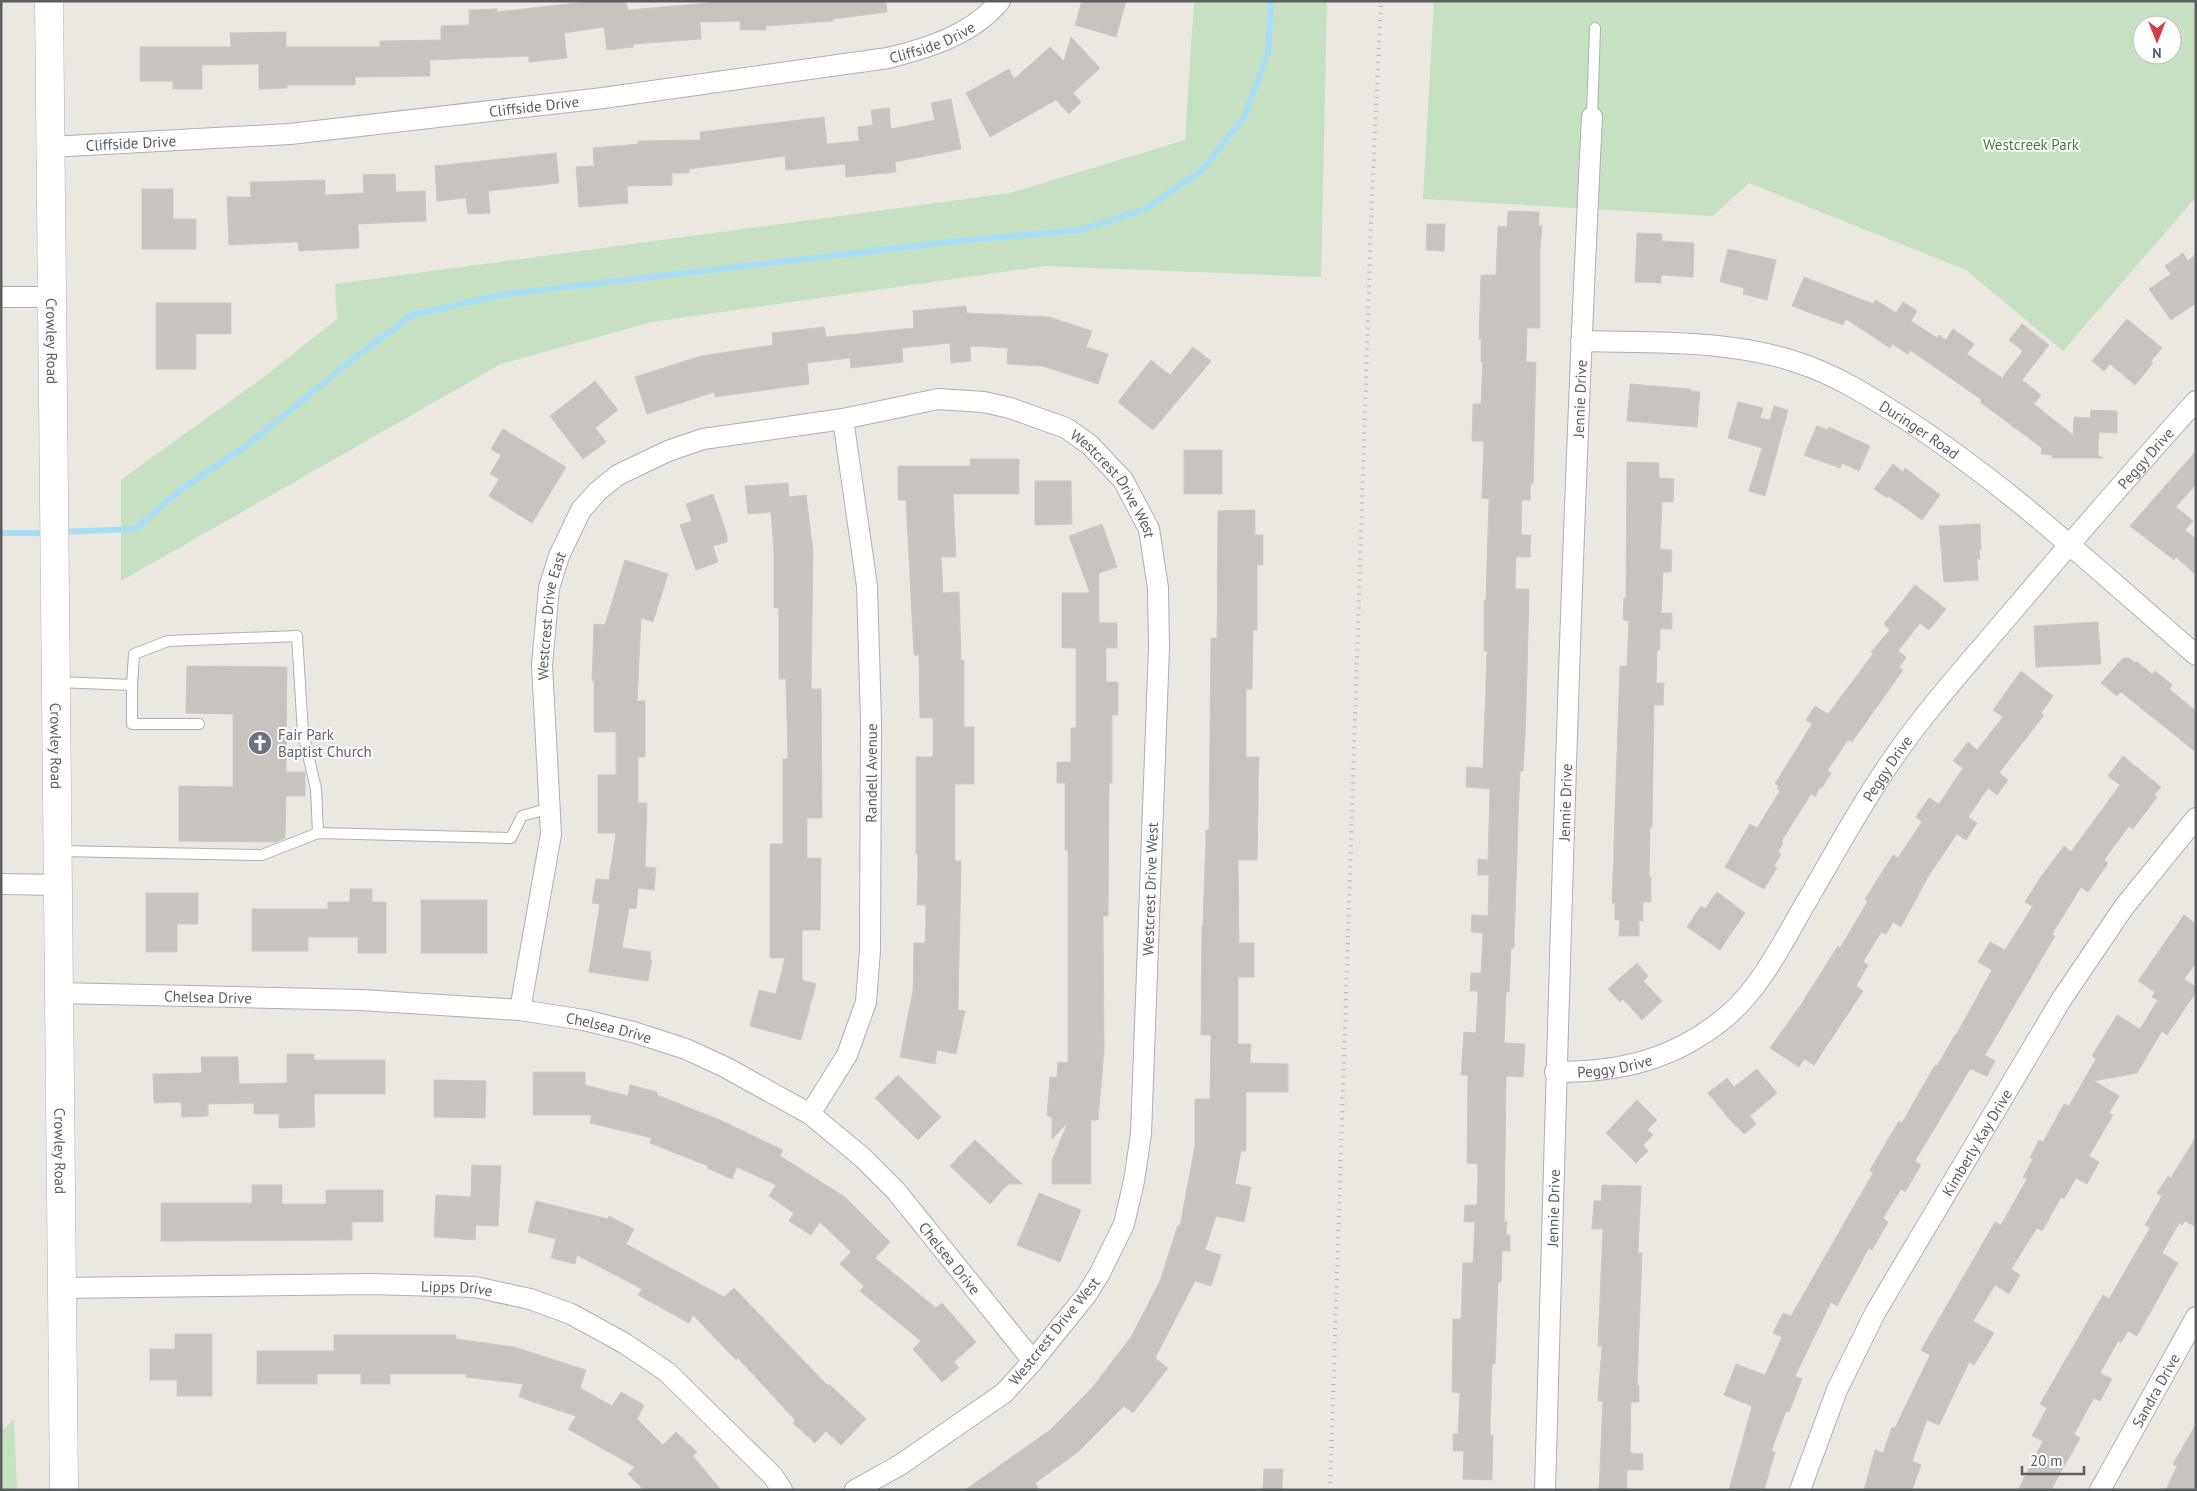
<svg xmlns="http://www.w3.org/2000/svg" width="2197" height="1491" viewBox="0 0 2197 1491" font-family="'PT Sans',sans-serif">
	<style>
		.green { fill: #c5e1c1; fill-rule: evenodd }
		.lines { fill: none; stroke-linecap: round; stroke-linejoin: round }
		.stream { stroke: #a9ddf5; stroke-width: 6 }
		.building { fill: #c7c3bf; stroke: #cfc9c1 }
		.lane-casing { stroke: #aeb0b3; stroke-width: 12 }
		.street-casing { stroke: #aeb0b3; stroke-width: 22 }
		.secondary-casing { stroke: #afb2b6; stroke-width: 29 }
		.lane { stroke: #fff; stroke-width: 10 }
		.street { stroke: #fff; stroke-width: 20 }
		.secondary { stroke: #fff; stroke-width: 28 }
		.rail { stroke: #b0b1b1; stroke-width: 4; stroke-dasharray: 1 6; stroke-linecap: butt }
		.labels { text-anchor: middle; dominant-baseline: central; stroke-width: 4; stroke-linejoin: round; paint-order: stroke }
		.street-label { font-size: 15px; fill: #5a5e61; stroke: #fff }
		.park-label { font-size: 15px; fill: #427d3d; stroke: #fff }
		.worship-label { font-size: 15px; fill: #5b616d; stroke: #fff; text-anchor: start }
	</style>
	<rect width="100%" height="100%" fill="#ebe8e2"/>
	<g class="green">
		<polygon points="1194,1 1327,1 1321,277 1045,266 652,322 501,364 121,581 121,480 265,376 337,319 335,284 1010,193 1185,140"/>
		<path d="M1434,1H2196V197L2063,351L1966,270L1749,183L1713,216L1423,199ZM2142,25H2172V55H2142Z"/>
		<polygon points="14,1419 17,1490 1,1490 1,1432"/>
	</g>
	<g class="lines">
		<g class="stream">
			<polyline points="61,532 135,529 182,489 246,446 362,352 412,315 505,294 958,241 1080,230 1145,209 1202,170 1244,117 1268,53 1271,1"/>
			<polyline points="1,533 48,533"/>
		</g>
	</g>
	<g class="building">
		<polygon points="594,1 626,1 628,10 708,3 708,1 886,1 887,12 833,19 833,21 766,26 766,30 740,30 740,21 700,22 701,39 633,44 633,47 607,50 604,27 564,33 567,58 529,62 529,56 430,60 430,76 355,77 355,85 287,85 287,88 259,89 259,64 202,65 202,89 173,89 173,81 140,81 140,47 231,47 230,33 286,32 286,47 380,47 380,41 441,40 441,26 469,25 469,10 497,9 497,12"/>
		<polygon points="1082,1 1126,1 1116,37 1075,25"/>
		<polygon points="1071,37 1100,68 1073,93 1081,102 1069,114 1056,100 990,137 966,93 1009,69 1014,79 1050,47 1064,61"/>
		<polygon points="951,99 961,149 895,162 896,172 846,177 845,164 786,170 785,156 689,169 689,173 672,173 672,185 627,186 628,203 579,207 576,167 594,166 593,148 639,144 638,141 701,140 700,132 824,117 827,144 859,141 858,127 873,125 871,110 889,108 891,129 935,120 931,103"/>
		<polygon points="556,153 559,183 488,191 490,213 468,214 466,198 437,201 435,166"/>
		<polygon points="395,174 396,192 425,191 426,221 358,224 359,248 299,251 298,242 229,245 227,197 251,197 250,182 325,180 325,195 364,193 363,175"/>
		<polygon points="142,189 173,189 173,219 196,219 196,249 142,249"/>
		<polygon points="1508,211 1539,212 1539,226 1542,226 1540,248 1540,328 1527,328 1526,362 1536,362 1533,483 1531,483 1530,500 1522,500 1521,535 1531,535 1530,557 1516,557 1515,589 1529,589 1527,672 1525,735 1523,771 1520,771 1518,819 1514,948 1511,948 1509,992 1506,992 1504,1043 1525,1044 1523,1077 1506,1076 1504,1222 1507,1222 1506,1235 1510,1235 1510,1251 1502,1251 1501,1282 1498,1282 1495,1364 1492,1364 1490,1435 1493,1435 1492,1480 1463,1479 1464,1451 1453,1451 1453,1434 1458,1434 1460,1393 1452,1392 1453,1319 1461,1319 1463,1263 1473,1263 1475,1222 1464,1222 1465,1205 1477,1205 1478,1164 1467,1163 1468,1075 1461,1075 1464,1032 1476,1033 1478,991 1470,991 1471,973 1481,973 1483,933 1471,932 1472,915 1488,916 1489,875 1478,875 1478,859 1488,860 1490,789 1466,787 1467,767 1483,768 1487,651 1484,651 1484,600 1486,600 1489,499 1482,498 1484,441 1472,441 1473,404 1481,404 1483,362 1481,362 1481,339 1479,339 1481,275 1496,275 1498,226 1507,227"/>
		<polygon points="1427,224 1445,224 1444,251 1426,250"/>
		<polygon points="1637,233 1662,234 1662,241 1694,243 1693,277 1661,275 1661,283 1635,282"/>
		<polygon points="1728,249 1776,260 1767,300 1743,294 1744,288 1720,282"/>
		<polygon points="2183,253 2188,261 2196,254 2196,303 2171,320 2149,289 2171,274 2165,266"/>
		<polygon points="1804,277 1873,304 1876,300 1896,313 1903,302 1917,311 1911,321 1937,338 1939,335 1946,340 1953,329 1974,344 1967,354 2002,378 2023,351 2009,340 2022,324 2049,345 2022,380 2041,395 2034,404 2073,435 2074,417 2090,418 2091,410 2117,411 2117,433 2099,432 2098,455 2103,458 2052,458 2052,455 2041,454 2042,448 1980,402 1982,400 1910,350 1908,354 1892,344 1890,348 1846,319 1843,325 1792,306"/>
		<polygon points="156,303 231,303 231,334 196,334 196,369 156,369"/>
		<polygon points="966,306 967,313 1049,317 1092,331 1086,347 1108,354 1098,384 1043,366 1007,364 1008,348 970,346 971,361 951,363 950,343 902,348 903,362 851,368 850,358 807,363 809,384 715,397 714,392 647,414 635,377 701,356 773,345 772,333 824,327 826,337 914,328 913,311"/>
		<polygon points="2127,319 2162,348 2151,361 2153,363 2135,385 2110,364 2104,371 2092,361"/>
		<polygon points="1193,347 1211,361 1153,430 1118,402 1151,360 1170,375"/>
		<polygon points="595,381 618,410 595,428 606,442 583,459 550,416"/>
		<polygon points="1630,384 1690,389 1690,391 1700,392 1697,427 1627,421"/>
		<polygon points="1738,402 1763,408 1760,418 1770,420 1774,406 1788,410 1765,496 1749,491 1762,448 1728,438"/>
		<polygon points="1817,426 1828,430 1829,427 1870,446 1859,471 1842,463 1840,468 1804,455"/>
		<polygon points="503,429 566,467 532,523 489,496 499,479 490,474 501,455 491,449"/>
		<rect x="1184" y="450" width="38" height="44"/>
		<polygon points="2196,451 2196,484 2176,507 2193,521 2185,530 2196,539 2196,575 2176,557 2174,560 2130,526"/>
		<polygon points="970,459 1019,459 1019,494 953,494 956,557 941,557 943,593 959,592 961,660 964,660 964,727 974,727 974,784 955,784 955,861 961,861 958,1010 965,1011 956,1054 937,1050 935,1064 900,1057 913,990 914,943 925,943 926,905 917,905 918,854 916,854 916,757 933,757 933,718 920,718 919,655 914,655 906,500 898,500 898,466 970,466"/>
		<polygon points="1627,462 1659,463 1659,478 1674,479 1673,502 1662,502 1660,549 1672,550 1671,572 1663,572 1661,613 1672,613 1672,629 1660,629 1660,650 1657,650 1656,683 1664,683 1663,705 1654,705 1652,828 1650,827 1649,877 1651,877 1651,902 1643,902 1643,921 1639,921 1639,936 1619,936 1620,920 1615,920 1615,903 1612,903 1620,666 1627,666 1629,621 1623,620 1624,598 1626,598"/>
		<polygon points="1893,464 1903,472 1905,468 1940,495 1922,520 1903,506 1888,496 1887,498 1874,489"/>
		<polygon points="1035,481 1071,481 1072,524 1035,525"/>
		<polygon points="788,483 789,497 806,495 813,551 811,689 821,689 822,818 807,818 807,858 821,858 820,930 802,930 802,980 816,984 801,1040 750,1026 759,990 776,994 785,958 770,958 770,844 783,844 783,759 788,759 786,679 779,679 779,608 774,608 774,553 771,512 748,514 745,486"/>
		<polygon points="713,494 727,535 727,542 713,546 718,562 696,570 680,525 692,521 686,504"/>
		<polygon points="1255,510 1255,535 1263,535 1263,565 1257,565 1257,630 1253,630 1252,689 1246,689 1246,757 1259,757 1257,860 1238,860 1239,943 1254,943 1254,977 1238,977 1238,1044 1251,1044 1250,1063 1288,1064 1288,1092 1246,1092 1246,1151 1241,1151 1235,1184 1251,1187 1244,1222 1216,1216 1205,1250 1221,1255 1211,1286 1195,1281 1155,1358 1168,1368 1133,1413 1124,1406 1078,1452 1035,1483 1039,1490 965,1490 1050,1430 1092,1388 1131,1337 1160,1281 1178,1225 1180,1226 1195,1146 1195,1099 1210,1099 1211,1035 1201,1035 1202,926 1203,926 1206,830 1209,830 1211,638 1217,638 1218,511"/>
		<polygon points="1102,524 1117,567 1099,573 1099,623 1117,623 1117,648 1106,648 1106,682 1118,682 1118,715 1112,715 1112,783 1109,783 1108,916 1103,916 1104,1051 1098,1120 1091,1120 1091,1184 1052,1184 1052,1160 1068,1122 1052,1139 1052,1117 1047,1116 1050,1077 1057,1077 1058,1062 1068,1063 1068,850 1065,850 1065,783 1057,783 1057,762 1071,762 1071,728 1076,728 1076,648 1062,648 1062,593 1090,593 1069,536"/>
		<polygon points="1980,524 1981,550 1979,550 1980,559 1977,559 1978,580 1944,582 1939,526"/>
		<polygon points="625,560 668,574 653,622 641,618 637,701 645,701 645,757 638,757 638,803 647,803 645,867 656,868 654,890 638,888 636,909 629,908 622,948 651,952 650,959 652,960 648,981 589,972 600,904 592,903 596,879 609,880 616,833 598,833 598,775 616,775 616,732 594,732 594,681 592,681 594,624 605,625"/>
		<polygon points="1915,585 1946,609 1929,630 1920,623 1898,651 1906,657 1899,668 1903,670 1852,742 1848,740 1827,771 1831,773 1822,788 1820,787 1815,797 1811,794 1781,842 1783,843 1778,852 1781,854 1774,866 1777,868 1764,889 1725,867 1750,824 1757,828 1780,791 1777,789 1779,786 1775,784 1812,724 1806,720 1815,706 1828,714 1873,654 1871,652 1890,630 1884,624"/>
		<polygon points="2098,622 2101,664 2036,667 2034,626"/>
		<polygon points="2123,658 2129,658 2135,663 2136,661 2152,674 2155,671 2172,685 2169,689 2196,711 2196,752 2121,692 2117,696 2101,683"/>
		<polygon points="187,666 287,667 286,772 305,772 305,796 286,796 285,838 276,842 179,841 179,786 233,787 233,714 186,713"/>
		<polygon points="2021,671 2053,696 2041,713 2044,715 1999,773 2008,780 1997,795 1988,788 1968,817 1977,823 1966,840 1957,834 1929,875 1901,927 1893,922 1886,934 1881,932 1863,962 1868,965 1856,986 1863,991 1814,1065 1804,1059 1799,1067 1770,1048 1802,1003 1838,946 1840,948 1868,901 1865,899 1893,855 1898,858 1922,822 1916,817 1929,798 1939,804 1963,768 1953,761 1968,742 1977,750 2003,717 1993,710"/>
		<polygon points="2123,756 2161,787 2154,795 2157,797 2133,829 2129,826 2104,860 2108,863 2088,892 2081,887 2052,934 2055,936 1985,1055 1995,1061 1987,1076 1970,1069 1915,1161 1921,1165 1905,1192 1901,1189 1883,1218 1888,1222 1872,1250 1869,1248 1837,1306 1831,1302 1795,1376 1802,1379 1789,1412 1786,1411 1771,1451 1775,1452 1764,1490 1729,1490 1752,1406 1724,1395 1736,1364 1765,1375 1782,1337 1773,1333 1783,1313 1791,1316 1873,1173 1870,1170 1899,1121 1902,1123 1935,1065 1937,1066 1955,1035 1956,1035 1992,970 1978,962 1990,942 2005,950 2033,906 2025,902 2040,878 2064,846 2071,852 2120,785 2108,776"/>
		<polygon points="350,889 372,889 372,902 386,902 386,953 358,953 358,937 308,937 308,951 252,951 252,909 328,909 328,902 350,902"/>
		<polygon points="1717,892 1745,913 1720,950 1687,927 1701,906 1705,909"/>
		<polygon points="146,893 198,893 198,924 177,924 177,952 146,952"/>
		<rect x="421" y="900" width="66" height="53"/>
		<polygon points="2184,915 2196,924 2196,963 2184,979 2196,987 2196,992 2167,1035 2162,1031 2137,1073 2094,1081 2119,1096 2109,1113 2113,1115 2089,1156 2099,1162 2087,1184 2076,1178 2064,1199 2061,1197 2042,1231 2037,1228 2011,1269 2020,1275 2009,1294 1995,1285 1973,1321 1994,1333 1974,1365 1969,1362 1939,1425 1927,1420 1912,1461 1921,1465 1912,1490 1864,1490 1875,1450 1883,1453 1892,1427 1895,1428 1930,1355 1921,1350 1995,1222 2001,1225 2027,1179 2023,1177 2033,1159 2030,1158 2039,1140 2043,1142 2064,1104 2069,1106 2096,1059 2092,1056 2117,1015 2140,1029 2158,1000 2152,997 2155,992 2138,981"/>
		<polygon points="1637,963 1648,976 1643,981 1662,1001 1642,1020 1623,999 1620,1002 1608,989"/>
		<polygon points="287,1054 314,1054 314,1060 385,1060 385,1094 314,1094 315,1127 279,1128 279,1114 254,1114 254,1103 208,1104 208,1116 182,1117 181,1102 154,1103 153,1074 202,1073 201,1057 238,1057 239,1084 287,1083"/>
		<polygon points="1757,1069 1777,1093 1750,1116 1756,1124 1744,1134 1737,1126 1736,1127 1708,1093 1727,1078 1734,1087"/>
		<polygon points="533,1072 585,1072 585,1085 628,1096 630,1085 657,1092 657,1095 720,1120 783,1150 780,1156 845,1197 890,1242 875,1258 936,1308 942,1303 976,1342 954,1362 959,1368 942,1382 913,1349 921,1341 860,1291 864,1286 840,1264 851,1252 820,1222 811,1235 789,1221 794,1213 769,1196 776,1185 737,1167 732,1179 707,1168 708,1166 650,1143 652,1138 590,1123 592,1115 533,1115"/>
		<polygon points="898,1075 941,1117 918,1140 875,1098"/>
		<polygon points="434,1080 486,1081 485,1118 434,1117"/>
		<polygon points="1637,1100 1657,1120 1647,1130 1653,1135 1643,1145 1648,1151 1636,1163 1606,1133"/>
		<polygon points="2196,1137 2196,1227 2185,1221 2182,1225 2179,1223 2162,1253 2178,1263 2137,1336 2128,1331 2121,1343 2118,1341 2100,1373 2112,1379 2100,1401 2094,1398 2074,1434 2080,1438 2051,1490 2018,1490 2043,1441 2032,1436 2047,1408 2040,1404 2103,1295 2109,1299 2150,1228 2145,1225 2162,1196 2157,1193 2168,1176 2171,1178"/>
		<polygon points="975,1140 1022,1184 1008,1184 990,1204 950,1166"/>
		<polygon points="472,1165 501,1166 498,1226 476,1225 475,1240 434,1237 436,1195 471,1197"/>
		<polygon points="252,1185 282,1185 282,1204 326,1204 326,1190 383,1190 383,1222 352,1222 352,1240 161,1241 161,1203 252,1203"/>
		<polygon points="1602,1185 1641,1186 1638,1253 1642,1253 1637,1385 1639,1385 1639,1402 1631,1402 1630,1453 1643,1454 1643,1470 1627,1470 1627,1490 1599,1490 1603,1401 1598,1401 1602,1346 1598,1346 1603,1229 1592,1229 1594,1201 1601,1201"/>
		<polygon points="1039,1193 1081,1210 1060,1262 1017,1245"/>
		<polygon points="536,1201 608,1219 609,1216 634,1229 626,1244 724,1297 734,1288 828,1386 829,1384 866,1419 841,1445 826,1431 815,1443 793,1423 795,1420 738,1358 736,1360 693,1315 689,1323 638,1295 642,1289 577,1255 575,1264 551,1258 556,1239 528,1232"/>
		<polygon points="175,1334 212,1334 212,1396 177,1396 177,1380 150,1380 150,1349 175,1349"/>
		<polygon points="334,1335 456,1335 456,1339 514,1347 586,1370 580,1388 612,1406 621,1392 644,1405 637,1419 663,1445 676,1432 697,1452 693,1456 721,1490 644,1490 628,1474 635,1467 568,1429 576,1416 519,1397 523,1384 466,1377 466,1374 390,1374 390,1384 361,1384 361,1374 317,1374 317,1384 257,1384 257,1351 334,1351"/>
		<polygon points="2196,1424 2196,1490 2166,1490 2177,1466 2173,1464"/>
		<polygon points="1264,1469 1283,1469 1282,1490 1263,1490"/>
	</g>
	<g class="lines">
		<g class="lane-casing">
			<g id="lane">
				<polyline points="1592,117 1595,28"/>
				<polyline points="57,682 132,685 134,654 168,641 297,636 303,733 316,789 318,833"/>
				<polyline points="132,685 132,724 199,724"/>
				<polyline points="59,851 262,855 318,833 511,838 522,816 550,808"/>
			</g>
		</g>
		<g class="street-casing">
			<g id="street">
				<path id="s1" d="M50,147L290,134L603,98L888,58C928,48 972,35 1000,1"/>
				<polyline points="1,297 52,297"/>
				<path id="s2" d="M1581,341C1653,343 1729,339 1799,363C1836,375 1869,396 1902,417C2008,485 2101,573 2196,655"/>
				<polyline points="1,884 58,885"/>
				<path id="s3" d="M59,993L361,1000L520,1010L584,1020L633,1032L686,1049L725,1067L810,1114L862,1157L896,1191L1033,1361"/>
				<path id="s4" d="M520,1010L551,834L542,665L549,588L559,556L581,510L598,491L618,475L668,451L703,439L843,419L938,399L984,402L1010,408L1066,428L1090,445L1123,480L1149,529L1158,588L1159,647L1141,1134L1134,1181L1124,1224L1100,1273L1087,1294L1033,1361L1004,1393L900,1465L855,1490"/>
				<path id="s5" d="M1555,1072C1621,1072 1674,1060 1726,1017C1759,989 1780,948 1801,911C1832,858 1861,804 1896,754C1929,707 1968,664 2005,620C2068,546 2131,473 2196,401"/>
				<path id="s6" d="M810,1114L847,1055L866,1002L870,950L871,721L867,586L843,419"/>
				<path id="s7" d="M62,1288L371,1284L475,1287L530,1299L571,1314L624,1343L667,1372L773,1476L782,1490"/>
				<path id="s8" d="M1545,1490C1558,1032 1569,575 1592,117"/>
				<path id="s9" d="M1800,1490L1837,1390L1875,1313L2061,1000L2124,907L2196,818"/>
				<path id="s10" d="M2100,1490L2196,1317"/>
			</g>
		</g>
		<g class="secondary-casing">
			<g id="secondary">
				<path id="s11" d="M49,1L64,1490"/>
			</g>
		</g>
		<use href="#lane" class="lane"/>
		<use href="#street" class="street"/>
		<use href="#secondary" class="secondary"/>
		<polyline class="rail" points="1330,1490 1372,194 1381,1"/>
	</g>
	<defs>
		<g id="church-disc" transform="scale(1.25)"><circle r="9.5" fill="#6b7280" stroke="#fff"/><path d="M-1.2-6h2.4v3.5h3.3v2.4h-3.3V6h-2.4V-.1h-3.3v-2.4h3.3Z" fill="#fff"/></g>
	</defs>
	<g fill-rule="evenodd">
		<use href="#church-disc" x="260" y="743"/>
	</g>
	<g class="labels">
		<g class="street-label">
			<text stroke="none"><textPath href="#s1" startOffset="890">Cliffside Drive</textPath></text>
			<text stroke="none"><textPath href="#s1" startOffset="486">Cliffside Drive</textPath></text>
			<text stroke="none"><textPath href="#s1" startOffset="81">Cliffside Drive</textPath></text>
			<text stroke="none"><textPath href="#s11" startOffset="340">Crowley Road</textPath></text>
			<text stroke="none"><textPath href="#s8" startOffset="1092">Jennie Drive</textPath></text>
			<text stroke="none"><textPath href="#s2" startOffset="358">Duringer Road</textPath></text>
			<text stroke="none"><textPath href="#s5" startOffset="885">Peggy Drive</textPath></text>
			<text stroke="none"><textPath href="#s4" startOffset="1099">Westcrest Drive West</textPath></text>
			<text stroke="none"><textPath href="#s4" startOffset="398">Westcrest Drive East</textPath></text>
			<text stroke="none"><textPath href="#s11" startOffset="745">Crowley Road</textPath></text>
			<text stroke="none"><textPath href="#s5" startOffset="481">Peggy Drive</textPath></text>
			<text stroke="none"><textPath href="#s6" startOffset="355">Randell Avenue</textPath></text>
			<text stroke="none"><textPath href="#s8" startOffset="688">Jennie Drive</textPath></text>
			<text transform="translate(1150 889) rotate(-88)">Westcrest Drive West</text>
			<text stroke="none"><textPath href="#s3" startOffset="149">Chelsea Drive</textPath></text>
			<text stroke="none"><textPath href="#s3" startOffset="552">Chelsea Drive</textPath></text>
			<text stroke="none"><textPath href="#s5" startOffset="60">Peggy Drive</textPath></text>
			<text stroke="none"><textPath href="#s9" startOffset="391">Kimberly Kay Drive</textPath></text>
			<text stroke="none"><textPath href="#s11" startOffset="1150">Crowley Road</textPath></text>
			<text stroke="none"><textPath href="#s8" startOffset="282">Jennie Drive</textPath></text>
			<text stroke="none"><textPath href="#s3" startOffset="974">Chelsea Drive</textPath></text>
			<text stroke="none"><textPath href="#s7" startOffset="395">Lipps Drive</textPath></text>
			<text transform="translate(1054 1331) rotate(-51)">Westcrest Drive West</text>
			<text stroke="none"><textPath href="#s10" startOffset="114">Sandra Drive</textPath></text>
		</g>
		<g class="park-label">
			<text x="2031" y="144">Westcreek Park</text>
		</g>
		<g class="worship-label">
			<text x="278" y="734">Fair Park<tspan x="278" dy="17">Baptist Church</tspan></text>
		</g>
	</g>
	<rect width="2197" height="1491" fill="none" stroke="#5a5e61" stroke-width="5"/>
	<g transform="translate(2157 40) rotate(180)"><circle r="24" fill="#ffffff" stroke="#bdbfc0"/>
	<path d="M0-4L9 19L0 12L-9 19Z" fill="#d53e45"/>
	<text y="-8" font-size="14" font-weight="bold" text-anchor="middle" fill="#5a5e61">N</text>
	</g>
	<path d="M2022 1466v8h62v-8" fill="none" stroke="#5a5e61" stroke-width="2.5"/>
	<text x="2030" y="1466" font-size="15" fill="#5a5e61" stroke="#ffffff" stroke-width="4" paint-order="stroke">20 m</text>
</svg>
